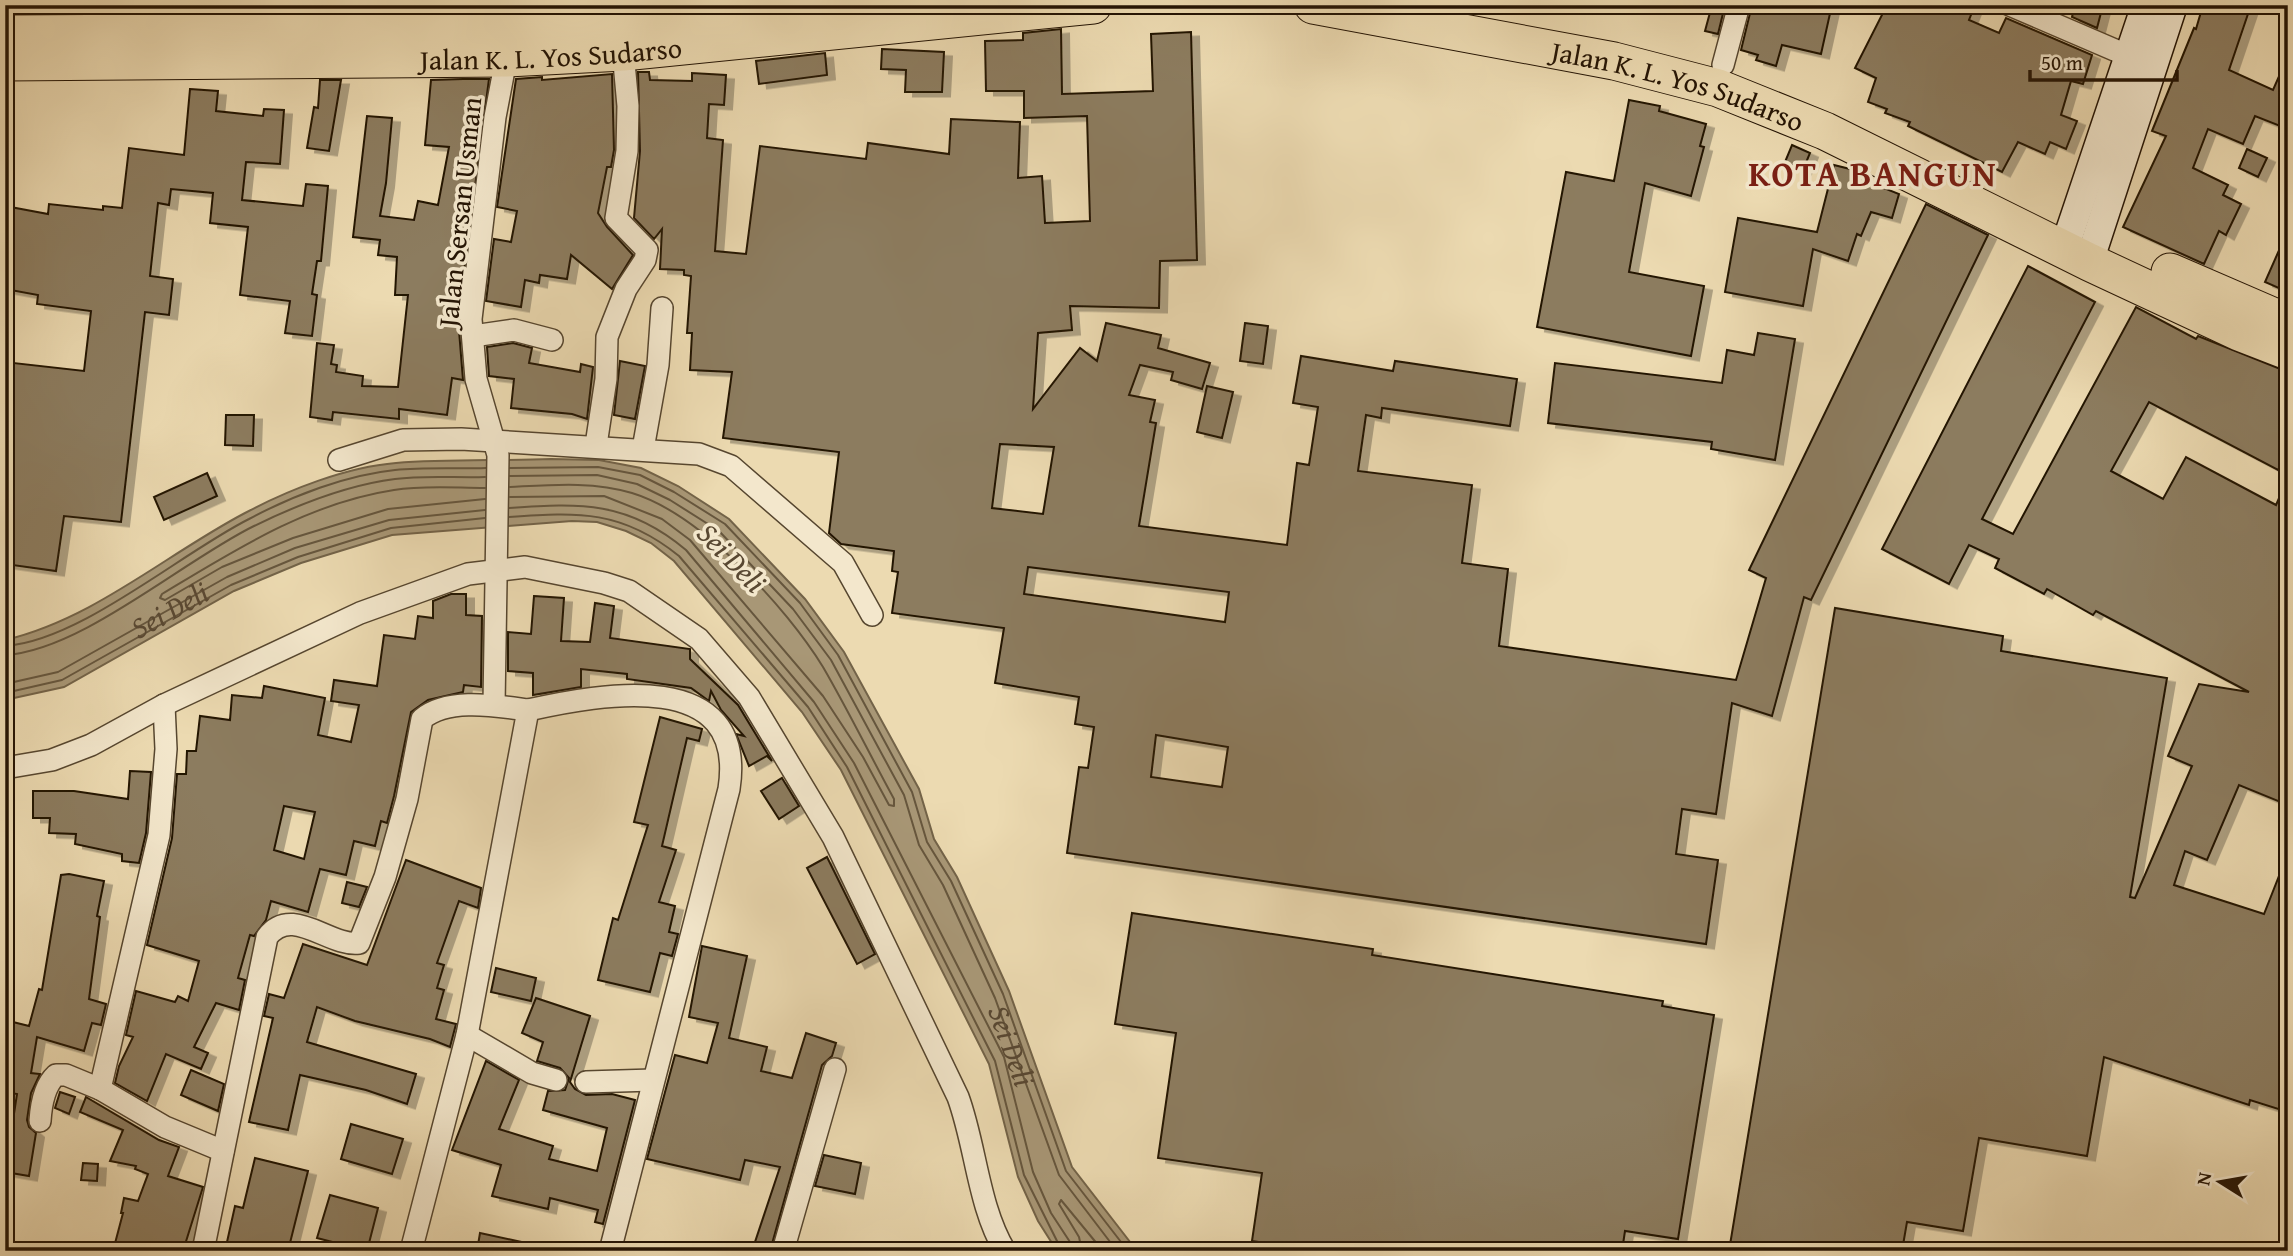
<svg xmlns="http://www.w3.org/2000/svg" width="2293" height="1256" viewBox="0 0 2293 1256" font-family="'Gentium Book Plus',serif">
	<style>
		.water { fill: #a89776; stroke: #736348; stroke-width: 2 }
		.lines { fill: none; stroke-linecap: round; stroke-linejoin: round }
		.shore { stroke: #66563d; stroke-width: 2 }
		.building { fill: #8c7b5e; stroke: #241404; stroke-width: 2; fill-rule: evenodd; filter: url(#shadow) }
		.street-casing { stroke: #56462f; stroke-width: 24 }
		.secondary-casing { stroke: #241404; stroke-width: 31 }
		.highway-casing { stroke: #241404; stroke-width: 39 }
		.street { stroke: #f3e7cc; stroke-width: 21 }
		.secondary { stroke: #f3e7cc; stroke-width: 28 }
		.highway { stroke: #ecdab1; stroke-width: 37 }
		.labels { text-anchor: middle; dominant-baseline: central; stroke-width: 7; stroke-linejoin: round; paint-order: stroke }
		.street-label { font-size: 28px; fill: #241404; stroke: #f3e7cc }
		.water-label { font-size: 30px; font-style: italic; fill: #594832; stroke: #f3e7cc }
		.district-label { font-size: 35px; font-weight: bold; letter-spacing: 2px; fill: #7a1f14; stroke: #f3e7cc }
	</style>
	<defs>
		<filter id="shadow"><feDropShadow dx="8" dy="4.5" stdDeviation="0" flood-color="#0004"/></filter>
	</defs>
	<rect width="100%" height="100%" fill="#ecdab1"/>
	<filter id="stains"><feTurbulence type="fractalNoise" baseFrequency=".00286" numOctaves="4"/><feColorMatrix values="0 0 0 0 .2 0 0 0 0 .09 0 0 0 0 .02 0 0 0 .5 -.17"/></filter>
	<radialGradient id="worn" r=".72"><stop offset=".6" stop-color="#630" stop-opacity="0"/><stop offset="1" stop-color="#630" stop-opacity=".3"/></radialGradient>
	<path class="water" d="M551,459L599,460L641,468L678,486L729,519L805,599L844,652L919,789L934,839L957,877L1009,991L1072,1167L1137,1251H1057L1038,1221L1018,1177L989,1064L841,770L802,712L674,561L651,543L626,531L597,522L572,521L392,535L301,563L234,591L64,687L5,700V640C94,619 165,555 245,513C288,490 346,467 396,463C447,459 500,461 551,459Z"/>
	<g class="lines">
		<g class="shore">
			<polyline points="510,468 598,467 640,475 674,492 725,524 800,603 838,655 912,792 927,842 951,881 1003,994 1066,1171 1128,1251"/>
			<path id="s1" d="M510,476L597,475L637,484L670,500L719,531L793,609L831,660L904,795L919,845L943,885L995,998L1059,1175L1117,1251"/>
			<path d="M510,497L604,496L662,519L690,540L823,696L863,757L889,805L894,806V799C870,755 848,710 823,667C786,607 701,514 632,493C593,481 550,485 510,487"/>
			<path d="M485,499L388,509L293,538L222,567L165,600L160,598L162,594C235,550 308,503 394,490C424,485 456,488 485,488"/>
			<path d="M509,508C581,503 628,501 686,550L814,702L854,763L1004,1057L1033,1172L1051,1213L1070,1242L1071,1251"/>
			<path d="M509,517C579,512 622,510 679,556L808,707L847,767L995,1061L1024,1175L1062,1251"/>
			<path d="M5,646C80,641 181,553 249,519C292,496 346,475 395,470C425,467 456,469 486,468"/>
			<path d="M5,655C81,651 184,560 254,526C297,505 347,485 395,479C424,475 456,478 485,477"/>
			<path id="s2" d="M5,684L58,672L227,577L295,548L389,520L485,510"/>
			<polyline points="5,693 62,680 231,585 298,557 391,528 485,518"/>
			<polyline points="1082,1251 1079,1237 1059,1204 1061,1200 1103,1251"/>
		</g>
	</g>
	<g class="building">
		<polygon points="5,5 67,5 66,13 5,13"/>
		<polygon points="483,5 530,5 530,8 483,10"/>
		<polygon points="1712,5 1725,5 1718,34 1705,31"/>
		<polygon points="1752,5 1814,5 1831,9 1821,54 1782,45 1776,66 1756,60 1758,55 1741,50"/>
		<polygon points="1887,5 1975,5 1969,20 1999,33 2006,18 2092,55 2083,84 2071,81 2061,115 2077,121 2066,149 2050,142 2045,154 2018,142 2002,172 1908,126 1910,122 1885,113 1887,109 1868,102 1876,78 1855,68"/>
		<polygon points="2075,5 2103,5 2097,28 2072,17"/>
		<polygon points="2203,5 2251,5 2229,70 2273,90 2288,56 2288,129 2255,116 2243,144 2208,129 2193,168 2228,185 2223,195 2241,204 2226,235 2219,231 2204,264 2123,227 2166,136 2152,131 2194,28 2196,29"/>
		<path d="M1061,29L1062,94L1153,91L1151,34L1191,32L1197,260L1160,261L1159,308L1070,306L1072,330L1038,333L1033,409L1080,348L1097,361L1106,323L1161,335L1158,348L1210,363L1202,389L1171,380L1173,372L1140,365L1129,395L1155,400L1150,422L1156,423L1139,526L1287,545L1297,463L1309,465L1318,407L1293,403L1301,356L1393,371L1395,361L1517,379L1510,426L1382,408L1381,418L1366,415L1358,471L1472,485L1462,563L1508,569L1499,646L1736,680L1766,578L1749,570L1926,204L1988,235L1811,600L1804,597L1772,716L1732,703L1716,814L1682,809L1676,854L1718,860L1706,944L1067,853L1079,767L1088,768L1094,727L1075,724L1079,697L995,683L1004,628L892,613L898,572L892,571L894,551L841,544L829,533L839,452L723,438L732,372L690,370L692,333H687L691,276L684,275V270L660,269L662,229L654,239L634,218L640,151L638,72H649L650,80L692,81V73L726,75L724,105L709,104L707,138L723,140L715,251L746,254L760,146L866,159L868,143L949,154L951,119L1020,122L1018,178L1042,176L1045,223L1090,221L1087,116L1024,118V91H986L985,41L1023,40V33ZM1000,444L1054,447L1043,514L992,508ZM1028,567L1229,592L1225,622L1024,594ZM1156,735L1228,747L1222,787L1151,777Z"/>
		<polygon points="882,49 944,52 942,92 905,92 906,70 881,69"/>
		<polygon points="825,53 827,75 759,84 756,61"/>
		<polygon points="612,74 614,150 611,167 607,167 598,213 607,227 633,255 612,289 571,255 567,279 540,275 539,283 525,280 521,307 486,301 494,239 511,242 517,211 497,207 516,79 542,77 542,80"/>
		<polygon points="463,79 489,79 458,318 463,380 452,378 447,415 399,409 399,419 333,412 332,420 310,417 317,343 334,345 331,364 337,365 336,372 363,376 362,386 398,387 408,295 395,295 397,257 378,255 380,240 353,237 367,116 392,118 386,183 380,216 414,220 418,201 438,205 449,147 425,145 431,80"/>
		<polygon points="320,80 341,80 329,151 307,148 314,107 318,108"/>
		<polygon points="190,89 218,91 216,111 263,116 264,109 284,110 280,164 246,162 242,200 303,206 306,184 328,186 321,261 317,261 312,294 317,295 312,336 285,333 290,301 240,295 248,227 210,223 213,193 171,189 169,205 158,203 150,276 173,279 169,315 145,312 121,522 64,516 56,571 5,564 5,362 84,371 91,311 37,304 38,295 5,289 5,206 48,214 49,204 103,210 103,206 122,208 129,148 184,155"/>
		<polygon points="1629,100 1660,106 1659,111 1706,124 1700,146 1704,147 1691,196 1645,183 1629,272 1704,286 1691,356 1537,327 1566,172 1614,181"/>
		<polygon points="1792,145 1810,153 1803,170 1785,162"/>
		<polygon points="2247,149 2267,158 2258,177 2239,168"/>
		<polygon points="1834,165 1858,171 1856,177 1899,194 1892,218 1871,212 1861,236 1857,234 1848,261 1813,249 1803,306 1725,292 1738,218 1817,232"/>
		<polygon points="2288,230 2288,292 2265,282"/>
		<polygon points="2028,266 2095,302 1982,519 2013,534 2136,307 2196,339 2198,336 2288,372 2288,452 2278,470 2149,402 2111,471 2163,499 2186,457 2276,505 2288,478 2288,805 2239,785 2207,860 2185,851 2174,885 2264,914 2288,853 2288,1112 2250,1100 2249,1105 2104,1057 2087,1156 1979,1138 1963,1231 1907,1222 1902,1251 1833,1251 1804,1246 1803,1251 1729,1251 1835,608 2003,636 2001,651 2167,678 2130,897 2135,898 2192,766 2168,756 2199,684 2249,692 2096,611 2093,615 2047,589 2044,594 1995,568 1999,559 1969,545 1949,584 1882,549"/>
		<polygon points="1245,323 1268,326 1263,364 1240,361"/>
		<polygon points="1758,333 1795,339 1775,460 1711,449 1712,442 1548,423 1555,363 1722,383 1727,350 1754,355"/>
		<polygon points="513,343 532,348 529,363 580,372 581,364 593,367 587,419 572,414 511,408 514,379 489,376 487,347"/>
		<polygon points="620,361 645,366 635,419 614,415"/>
		<polygon points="1207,386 1233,392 1222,438 1197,432"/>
		<polygon points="226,415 254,415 253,446 225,445"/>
		<polygon points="207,473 217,496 164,520 154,497"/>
		<path d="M451,594H466V615L482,616L481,687L464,685L463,692L428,700L411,712L394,796L387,823L381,821L375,846L354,841L346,875L320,869L308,912L271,901L266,920L254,936L250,935L238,978L245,980L239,1010L216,1003L194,1047L208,1053L201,1069L166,1054L147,1101L115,1083L119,1066L133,1037L126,1035L136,991L175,1002L178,996L188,1001L199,961L147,945L172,838L177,774H186L187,751H196L200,716L230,720L232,695L262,698L264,686L325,698L318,735L351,742L359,705L331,701L334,680L377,686L384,635L415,639L418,616L433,618V601ZM284,806L315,812L304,859L274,850Z"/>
		<polygon points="534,596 564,598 561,641 590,642 595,603 614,606 610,638 690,649 690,659 738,705 772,761 767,756 749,766 736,734 744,736 721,710 711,691 709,701 691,688 627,679 627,674 581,669 581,687 533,695 533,673 508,671 508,632 531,634"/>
		<polygon points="660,717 702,729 699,741 687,738 662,846 676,850 659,902 675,906 669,932 678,934 672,956 660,953 650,992 598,980 613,918 618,920 648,825 634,822"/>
		<polygon points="130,771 151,772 146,833 139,863 122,861 122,854 75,844 76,834 49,833 50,818 33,818 33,791 74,791 128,799"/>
		<polygon points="782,778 799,806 779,819 761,791"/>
		<polygon points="827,857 875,954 857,964 807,868"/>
		<polygon points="406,860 481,888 478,908 459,901 437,963 444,965 437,988 444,990 436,1019 456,1024 450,1047 430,1039 355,1021 317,1007 307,1042 416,1074 407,1104 366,1090 300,1075 288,1130 249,1122 273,1018 264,1016 269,994 284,998 303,944 367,965"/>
		<polygon points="69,874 104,881 97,916 100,917 89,999 106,1004 101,1025 92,1023 84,1051 37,1037 31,1073 40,1074 31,1093 27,1120 29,1127 36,1133 29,1176 5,1172 17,1094 5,1092 5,1020 29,1026 39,989 42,990 61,875"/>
		<polygon points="347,882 367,887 359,907 342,903"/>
		<polygon points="1132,913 1373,949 1372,955 1663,1001 1662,1006 1714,1015 1678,1239 1625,1231 1622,1251 1317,1251 1252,1241 1262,1173 1158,1158 1176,1033 1115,1024"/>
		<polygon points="702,946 747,956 729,1038 767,1047 761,1071 792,1078 806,1033 836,1043 832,1056 822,1065 770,1251 752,1251 780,1167 745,1160 740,1180 647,1159 675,1055 707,1063 718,1023 689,1017"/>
		<polygon points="496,968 536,978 531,1001 491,992"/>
		<polygon points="536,998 590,1016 570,1082 575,1089 586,1095 612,1094 635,1100 603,1224 595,1222 598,1210 550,1198 548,1209 492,1196 501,1165 452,1150 486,1061 519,1080 499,1129 553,1146 549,1159 597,1171 607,1128 543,1110 548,1091 565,1090 569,1078 560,1068 537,1061 543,1042 522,1033"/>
		<polygon points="191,1070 224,1084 218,1111 181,1095"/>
		<polygon points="60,1092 75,1097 69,1114 55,1108"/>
		<polygon points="86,1097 159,1140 179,1147 168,1176 203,1187 183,1251 113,1251 123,1213 121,1213 124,1198 138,1201 148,1174 135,1169 136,1166 110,1161 123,1130 80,1112"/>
		<polygon points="351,1124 403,1139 392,1174 341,1159"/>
		<polygon points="824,1155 861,1163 855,1194 815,1186"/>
		<polygon points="255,1158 308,1171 288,1251 225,1251 235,1206 243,1208"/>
		<polygon points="83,1163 98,1164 97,1181 81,1180"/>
		<polygon points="330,1195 378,1208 367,1251 317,1238"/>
		<polygon points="480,1233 531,1244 530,1251 477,1251"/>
	</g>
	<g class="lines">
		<g class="street-casing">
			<g id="street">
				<polyline points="2010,5 2131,57"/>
				<polyline points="137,33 142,5"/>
				<polyline points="1723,65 1739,5"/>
				<polyline points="473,336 514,330 552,340"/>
				<polyline points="596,445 606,379 607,337 626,289 645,260 647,250 616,218 627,151 628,106 623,52"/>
				<polyline points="643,449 658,365 662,308"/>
				<polyline points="339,460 403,440 461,439 699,454 731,466 843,563 872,615"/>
				<polyline points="164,705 166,749 159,835 100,1089 165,1127 223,1151"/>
				<polyline points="494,705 498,455 476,379 471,319 495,117 508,49"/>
				<path d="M528,710C600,694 748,666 729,789L610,1251"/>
				<path d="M5,768L52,760L91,745L164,705L360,613L468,574L525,567L604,583L629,591L699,639L749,697L833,837L958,1097C976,1146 978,1206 1005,1251"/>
				<polyline points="467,1035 532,1073 556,1080"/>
				<polyline points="586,1082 653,1080"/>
				<path d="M40,1121C41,1105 44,1086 56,1075H66L100,1089"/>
				<path d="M203,1251L267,937C292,904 329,947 359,943L385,877L407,799L422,719C448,697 497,706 528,710L467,1035L411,1251"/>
				<polyline points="783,1251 835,1069"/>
			</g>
		</g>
		<g class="secondary-casing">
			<g id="secondary">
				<polyline points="2064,249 2146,5"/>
				<polyline points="2089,262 2173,5"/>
			</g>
		</g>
		<g class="highway-casing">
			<g id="highway">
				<path id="s3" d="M1313,5L1614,61L1718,88L1825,131L2089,262L2239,332L2288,351"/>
				<polyline points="5,34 509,31 829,8"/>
				<path id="s4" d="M5,62L507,58L623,52L1093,5"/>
				<polyline points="2170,272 2288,323"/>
			</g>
		</g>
		<use href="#street" class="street"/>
		<use href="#secondary" class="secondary"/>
		<use href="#highway" class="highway"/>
	</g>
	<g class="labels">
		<g class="street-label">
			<text stroke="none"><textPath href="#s4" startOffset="546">Jalan K. L. Yos Sudarso</textPath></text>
			<text stroke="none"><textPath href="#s3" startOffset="374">Jalan K. L. Yos Sudarso</textPath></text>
			<text transform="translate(459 212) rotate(-84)">Jalan Sersan Usman</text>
		</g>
		<g class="water-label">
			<text transform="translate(732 557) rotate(46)">Sei Deli</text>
			<text stroke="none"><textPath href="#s2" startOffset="182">Sei Deli</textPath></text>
			<text stroke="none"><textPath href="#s1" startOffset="821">Sei Deli</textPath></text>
		</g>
		<g class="district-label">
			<text x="1873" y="173">KOTA BANGUN</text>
		</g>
	</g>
	<rect width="2293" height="1256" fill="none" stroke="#ecdab1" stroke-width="28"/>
	<rect x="7" y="7" width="2279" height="1242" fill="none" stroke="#241404" stroke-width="3.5"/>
	<rect x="14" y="14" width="2265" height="1228" fill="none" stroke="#241404" stroke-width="2"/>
	<g transform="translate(2220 1182) rotate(281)" stroke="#f3e7cc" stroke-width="5" paint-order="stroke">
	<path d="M0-5L12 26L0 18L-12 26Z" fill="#241404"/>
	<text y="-10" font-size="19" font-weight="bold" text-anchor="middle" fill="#241404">N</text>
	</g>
	<path d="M2030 70v10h147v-10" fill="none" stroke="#241404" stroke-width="3.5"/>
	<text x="2041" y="70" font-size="21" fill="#241404" stroke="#f3e7cc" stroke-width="5" paint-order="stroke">50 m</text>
	<rect width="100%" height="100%" filter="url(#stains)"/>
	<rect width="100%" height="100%" fill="url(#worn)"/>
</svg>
